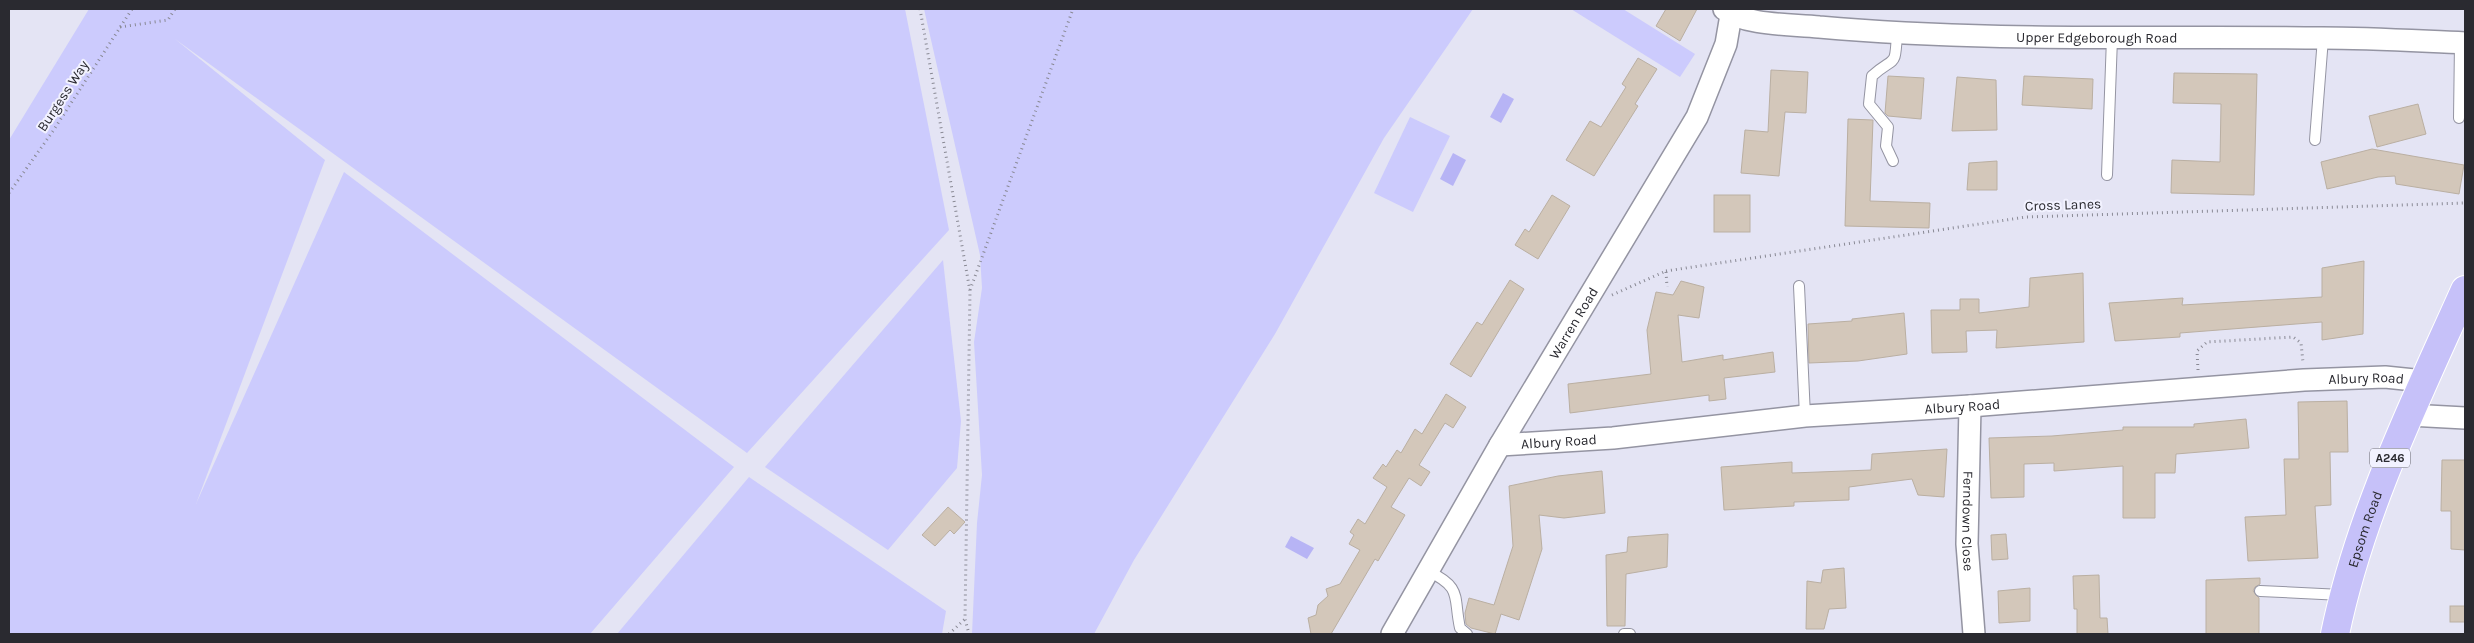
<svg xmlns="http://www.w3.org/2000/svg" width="2474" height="643" viewBox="0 0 2474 643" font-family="Karla,sans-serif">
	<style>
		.green { fill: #cccbfd }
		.water { fill: #b7b4f5 }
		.building { fill: #d3c7ba; stroke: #baafa2 }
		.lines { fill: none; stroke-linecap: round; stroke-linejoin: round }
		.lane-casing { stroke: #9494a2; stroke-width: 12 }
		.street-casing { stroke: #9494a2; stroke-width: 24 }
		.primary-casing { stroke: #fff; stroke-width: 30 }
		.path { stroke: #898994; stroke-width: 3; stroke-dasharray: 1 4; stroke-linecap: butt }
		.lane { stroke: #fff; stroke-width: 10 }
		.street { stroke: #fff; stroke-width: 21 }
		.primary { stroke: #c6c1f9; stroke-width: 28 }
		.labels { text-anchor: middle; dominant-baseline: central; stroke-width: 4; stroke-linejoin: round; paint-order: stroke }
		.shield { fill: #f2f2ff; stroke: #66666e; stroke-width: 1 }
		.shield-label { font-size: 12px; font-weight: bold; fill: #2a2a30 }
		.street-label { font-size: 14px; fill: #2a2a30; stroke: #f2f2ff }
	</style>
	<rect width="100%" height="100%" fill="#e4e4f4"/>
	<g class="green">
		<polygon points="89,9 905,9 949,230 747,453 175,39 325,160 196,504 344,172 734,467 590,634 9,634 9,140"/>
		<polygon points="924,9 1473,9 1384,138 1275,334 1134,560 1094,634 972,634 977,523 982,475 974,342 982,288 980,255"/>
		<polygon points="1571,9 1623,9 1695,54 1680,77"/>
		<polygon points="1410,117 1450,136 1413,212 1374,193"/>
		<polygon points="943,260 961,421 957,468 888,550 765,467"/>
		<polygon points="749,477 946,611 942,634 617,634"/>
	</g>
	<g class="water">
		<polygon points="1503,93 1514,99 1501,123 1490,117"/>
		<polygon points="1453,153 1466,160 1453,186 1440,179"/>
		<polygon points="1291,536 1314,548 1307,559 1285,547"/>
	</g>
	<g class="building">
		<polygon points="1666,9 1697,9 1680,41 1656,26"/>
		<polygon points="1638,58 1657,69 1635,104 1638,106 1594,176 1566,160 1590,121 1601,127 1626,87 1622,84"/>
		<polygon points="1771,70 1808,72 1806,113 1785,112 1779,176 1741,173 1745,130 1768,132"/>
		<polygon points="2174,73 2257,74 2254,195 2171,193 2172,160 2220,162 2221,104 2173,103"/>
		<polygon points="1888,76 1924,78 1921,119 1888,116 1885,113"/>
		<polygon points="2024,76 2093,79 2092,109 2022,105"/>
		<polygon points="1957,77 1996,80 1997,130 1952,131"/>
		<polygon points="2418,104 2426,134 2377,147 2369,116"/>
		<polygon points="1848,119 1873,120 1870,201 1930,203 1929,228 1845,226"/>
		<polygon points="2372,149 2464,165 2459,194 2396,184 2395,176 2378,177 2327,189 2321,162"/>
		<polygon points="1997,161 1997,190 1967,190 1969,163"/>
		<polygon points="1552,195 1570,206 1538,259 1515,245 1525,229 1529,232"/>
		<rect x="1714" y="195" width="36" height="37"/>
		<polygon points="2364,261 2363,334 2322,340 2322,322 2180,333 2180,337 2115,341 2109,303 2183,298 2182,305 2322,297 2322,268"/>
		<polygon points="2083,273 2084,342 1996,348 1997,330 1966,331 1967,352 1932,353 1931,310 1960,310 1960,299 1979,299 1979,313 2029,307 2030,278"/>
		<polygon points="1510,280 1524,289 1471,377 1450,364 1477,322 1482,325"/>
		<polygon points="1681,281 1704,287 1699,318 1678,315 1682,362 1723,355 1723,360 1773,352 1775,372 1724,378 1726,399 1709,401 1709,395 1570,413 1568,384 1651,374 1647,330 1656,292 1673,295"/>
		<polygon points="1904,313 1907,354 1858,361 1809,363 1808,324 1852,321 1852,319"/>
		<polygon points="1446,394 1466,407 1453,428 1445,423 1419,465 1430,472 1421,486 1409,478 1391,507 1405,515 1378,561 1375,559 1331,634 1311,634 1308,618 1316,615 1318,605 1328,596 1326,589 1340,584 1360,550 1349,544 1354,535 1350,532 1358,519 1365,524 1387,487 1373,478 1383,464 1386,467 1397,450 1401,453 1415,429 1422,434"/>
		<polygon points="2347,401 2348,452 2330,452 2331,505 2315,506 2318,558 2248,561 2245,517 2286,515 2284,459 2299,459 2298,402"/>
		<polygon points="2246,419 2249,448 2176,454 2175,473 2155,473 2155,518 2123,518 2123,466 2054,471 2054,463 2024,464 2024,497 1991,498 1989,438 2052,436 2123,430 2123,427 2194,427 2194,424"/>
		<polygon points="1947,449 1944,497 1918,495 1912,479 1849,487 1849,500 1794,502 1794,506 1724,510 1721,467 1792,462 1792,473 1871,470 1872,454"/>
		<polygon points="2442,460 2465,460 2465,550 2451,549 2451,511 2441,511"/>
		<polygon points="1602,471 1605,513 1564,518 1539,515 1542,549 1519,620 1501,614 1495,634 1471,628 1466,624 1465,613 1469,598 1494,605 1513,546 1509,486 1558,476"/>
		<polygon points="948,507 965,522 954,534 950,530 935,546 922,535"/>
		<polygon points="1668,534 1667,567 1626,574 1625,626 1607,626 1606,555 1627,552 1628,537"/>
		<polygon points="2006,534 2008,559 1992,560 1991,535"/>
		<polygon points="1844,568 1846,608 1829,609 1824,629 1806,629 1807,581 1821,583 1823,570"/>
		<polygon points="2099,575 2100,618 2107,618 2108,634 2077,634 2077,609 2074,609 2073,576"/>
		<polygon points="2260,578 2260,584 2255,587 2253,591 2259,598 2259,634 2206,634 2206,580"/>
		<polygon points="2030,588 2030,621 1999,623 1998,591"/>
		<rect x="2450" y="606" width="15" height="16"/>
	</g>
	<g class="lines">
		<g class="lane-casing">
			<g id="lane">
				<polyline points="2459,118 2460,43"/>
				<polyline points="2315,140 2323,38"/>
				<path d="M1893,161L1886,146L1888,127L1869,104L1872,76C1895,55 1895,70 1897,34"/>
				<polyline points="2107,175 2112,38"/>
				<polyline points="1799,286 1805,416"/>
				<path d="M1428,571C1463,588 1453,596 1460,628L1467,634"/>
				<polyline points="2260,591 2342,595"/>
				<polyline points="1624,634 1630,634"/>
			</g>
		</g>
		<g class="street-casing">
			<g id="street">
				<path id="s1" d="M1724,9C1745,26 1793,24 1819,27C1986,42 2154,36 2322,38C2370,38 2417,41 2465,43"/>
				<path id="s2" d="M1970,406L1967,544L1974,634"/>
				<polyline points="2409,415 2465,418"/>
				<path id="s3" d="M1500,445L1613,438L1805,416L1970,406L2304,380L2385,377L2424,381"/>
				<path id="s4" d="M1392,634L1500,445L1697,117L1726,44L1731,15L1741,9"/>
			</g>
		</g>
		<g class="primary-casing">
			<g id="primary">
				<path id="s5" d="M2335,634C2360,513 2415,402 2465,290"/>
			</g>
		</g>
		<g class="path">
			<polyline points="920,9 970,291 965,619 969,634"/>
			<polyline points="120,27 168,20 175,9"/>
			<polyline points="9,193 53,131 132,9"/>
			<polyline points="1666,271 2026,217 2465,203"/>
			<polyline points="970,290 1073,9"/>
			<polyline points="1612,295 1666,271 1667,287"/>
			<polyline points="2198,370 2197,351 2207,342 2293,337 2301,343 2303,362"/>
			<polyline points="949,634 965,619"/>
		</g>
		<use href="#lane" class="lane"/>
		<use href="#street" class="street"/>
		<use href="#primary" class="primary"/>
	</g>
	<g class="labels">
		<rect class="shield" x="2370" y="448.5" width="40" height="19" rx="4"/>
		<g class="shield-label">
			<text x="2390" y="458">A246</text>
		</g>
		<g class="street-label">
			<text stroke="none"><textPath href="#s1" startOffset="376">Upper Edgeborough Road</textPath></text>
			<text transform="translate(63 96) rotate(-57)">Burgess Way</text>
			<text transform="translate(2063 205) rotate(-2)">Cross Lanes</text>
			<text stroke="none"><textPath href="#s4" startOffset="360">Warren Road</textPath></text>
			<text stroke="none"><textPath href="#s3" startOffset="869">Albury Road</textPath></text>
			<text stroke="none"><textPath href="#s3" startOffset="464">Albury Road</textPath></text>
			<text stroke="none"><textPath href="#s3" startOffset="59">Albury Road</textPath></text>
			<text stroke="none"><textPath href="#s2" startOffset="115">Ferndown Close</textPath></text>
			<text stroke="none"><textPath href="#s5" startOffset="109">Epsom Road</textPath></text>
		</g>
	</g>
	<rect width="2474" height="643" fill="none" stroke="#2a2a30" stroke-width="20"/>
</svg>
